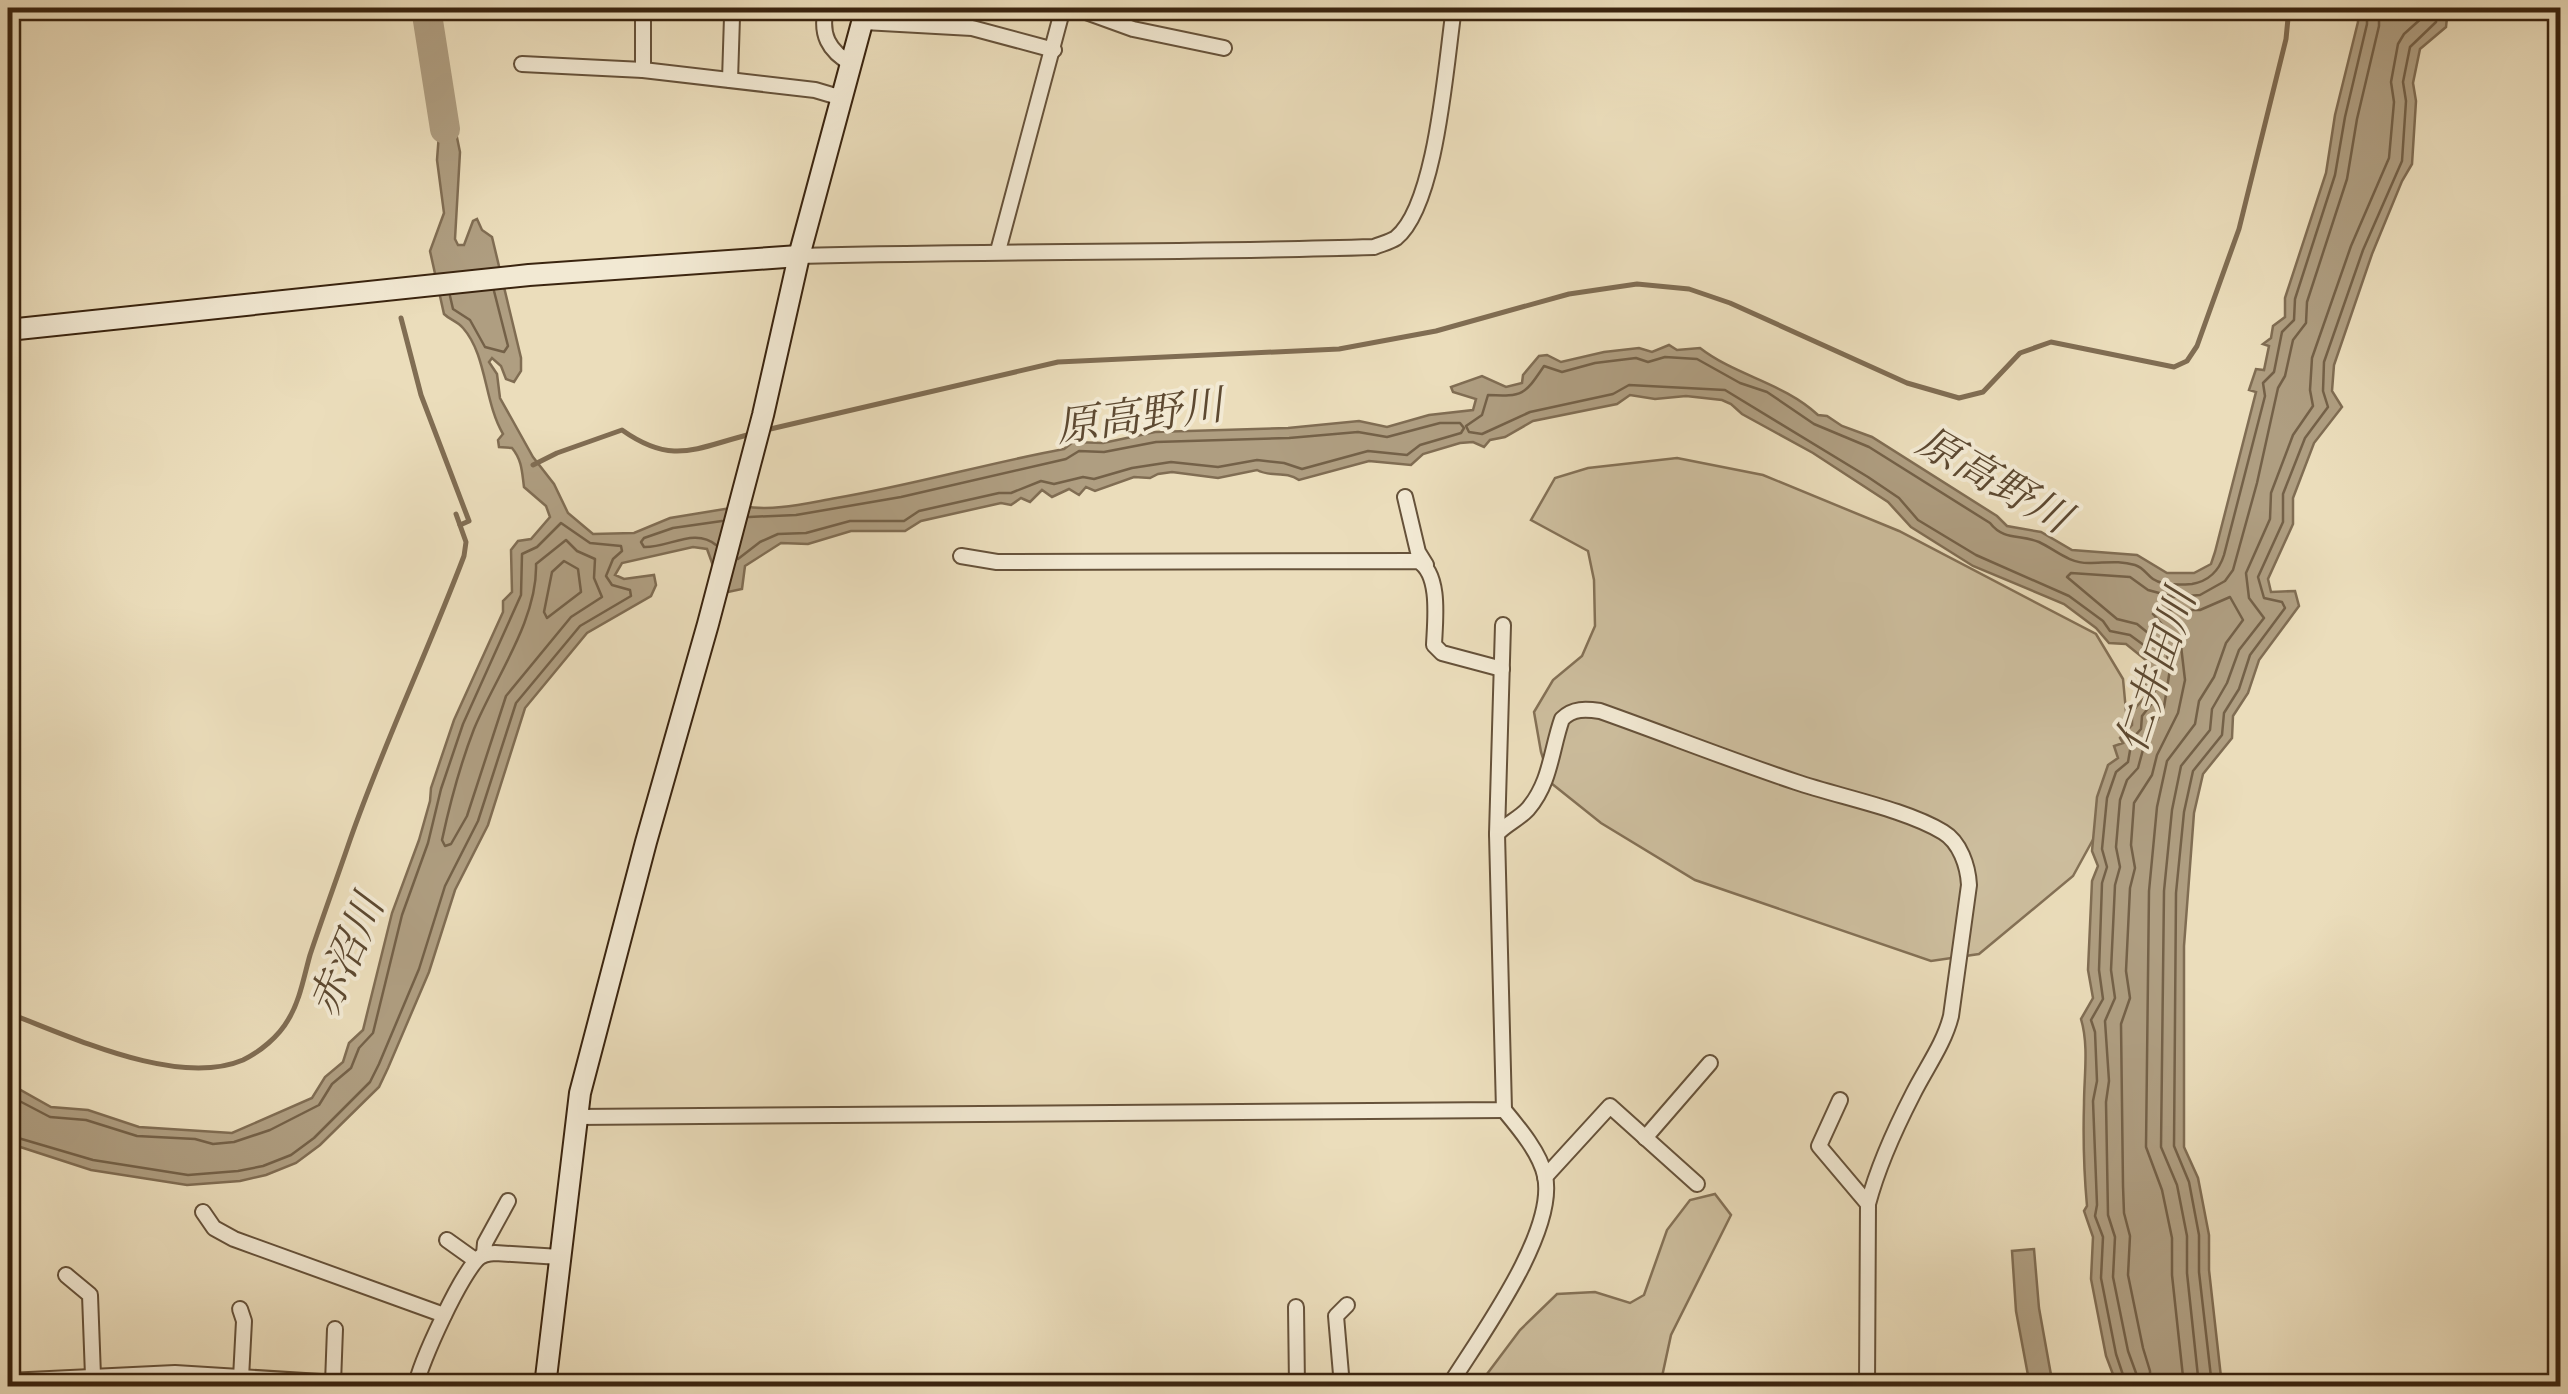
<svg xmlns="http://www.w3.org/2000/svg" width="2568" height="1394" viewBox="0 0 2568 1394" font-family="'Sorts Mill Goudy','Noto Serif JP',serif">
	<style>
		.green { fill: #cdbe9e; stroke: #847156; stroke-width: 2.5 }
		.water { fill: #af9e81; stroke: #806d53; stroke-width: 2.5 }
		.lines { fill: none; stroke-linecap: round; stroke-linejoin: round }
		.shore { stroke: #746148; stroke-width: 2.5 }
		.stream { stroke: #806d53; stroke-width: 5 }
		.river { stroke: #af9e81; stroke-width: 30 }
		.street-casing { stroke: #66523a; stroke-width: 18 }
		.secondary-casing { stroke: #3a240f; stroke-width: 24 }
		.street { stroke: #f2e9d3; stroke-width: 14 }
		.secondary { stroke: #f2e9d3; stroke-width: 20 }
		.labels { text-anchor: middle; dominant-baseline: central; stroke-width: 8; stroke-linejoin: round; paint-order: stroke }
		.water-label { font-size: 42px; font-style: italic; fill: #5d4931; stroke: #f2e9d3 }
	</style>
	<rect width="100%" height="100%" fill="#ebddbb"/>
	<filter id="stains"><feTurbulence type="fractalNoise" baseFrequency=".002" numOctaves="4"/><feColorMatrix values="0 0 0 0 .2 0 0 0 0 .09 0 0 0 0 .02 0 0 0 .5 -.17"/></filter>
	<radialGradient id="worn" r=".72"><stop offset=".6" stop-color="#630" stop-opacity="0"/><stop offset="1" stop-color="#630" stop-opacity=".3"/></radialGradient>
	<g class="green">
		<polygon points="1677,458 1763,475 1899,531 2096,634 2123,679 2128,733 2118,794 2073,876 1979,954 1931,961 1695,880 1601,823 1551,783 1541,752 1534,712 1553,680 1582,656 1595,626 1594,580 1588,551 1531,520 1555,478 1588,468"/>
		<polygon points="1715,1194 1731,1215 1671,1335 1660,1386 1478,1386 1520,1330 1557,1294 1595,1292 1630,1303 1644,1295 1667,1230 1690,1200"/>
	</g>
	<g class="water">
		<path d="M2357,8H2448L2446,27L2420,49L2413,83L2416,101L2412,164L2402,181L2372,254L2334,365L2332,391L2342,407L2314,443L2293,498V524L2268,579L2271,592L2295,591L2299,606L2259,660L2248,693L2233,716L2232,738L2203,774L2194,813L2184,946V1147L2198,1178L2209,1235V1270L2222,1386H2113L2114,1377L2106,1356L2091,1279L2093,1237L2084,1211L2087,1206C2084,1173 2083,1138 2084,1104C2084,1076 2089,1046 2081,1019L2093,998L2088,970L2092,881L2098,866L2092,851L2097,797L2108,765L2118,758L2114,746L2123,743L2120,738L2132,725V712L2144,698L2147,661L2126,644L2109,643L2096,628L2064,604L1973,566L1911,527L1888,502L1813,453L1742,414L1731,404L1722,400L1686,396L1655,399L1630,395L1617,404L1533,421L1505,437L1490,440L1484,447L1473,442L1460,443L1423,454L1411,465L1369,461L1299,480C1285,470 1271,478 1257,470L1218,478L1172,472L1158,474L1150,478L1134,477L1095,491L1086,487L1079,495L1069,489L1052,497L1042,490L1030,502L1021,498L1011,505L1001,503L921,521L905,531H851L808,544L781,543L745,566L742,589L723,593L707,549L693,547L622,563L615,575L624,579L654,575L656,585L651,596L587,633L525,708L488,825L455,890L429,972L388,1068L379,1087L320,1145L296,1163L266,1175L240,1181L187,1185L91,1170L8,1143V1083L51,1107L88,1110L139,1127L232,1133L312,1098L325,1077L343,1062L349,1043L363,1030L392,913L419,840L430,801L431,788L454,720L503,612V601L512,592L511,550L518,541L531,539L550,517L546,506L524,487C522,472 522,460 512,448L499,447L498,440L503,434C484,402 487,355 463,328C457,321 450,320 444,314L430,251L444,213L437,160L440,120L430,70L454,123L460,152L455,239L458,245H464L473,221L477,219L482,230L492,237L521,358V371L514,382L506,379L501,366L492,358L489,362L497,374L500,398L533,457L554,484L568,513L593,534L634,533L670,518L743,506C773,512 807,503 836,498C913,485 988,463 1064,449L1073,442L1103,443L1155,432L1288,428L1359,421L1387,427L1429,415L1473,410L1476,399L1453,392L1451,387L1482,376L1506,387L1522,383L1523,375L1539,356L1547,355L1561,362L1604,352L1639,348L1652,352L1669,345L1677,350L1700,348C1736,376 1784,383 1818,415L1827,416L1842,426L1872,437L1997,516L2007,526L2041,532L2072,550L2137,555L2167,573H2194L2211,564L2215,552L2256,392L2249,390L2256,369L2264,370L2269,346L2263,344L2271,338L2273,326L2285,317V298L2326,173L2335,115L2358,22Z"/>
		<polygon points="2034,1249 2039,1308 2053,1386 2030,1386 2016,1311 2012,1251"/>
	</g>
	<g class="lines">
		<g class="shore">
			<polyline points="450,296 453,309 470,320 485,347 504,352 508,346 494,291"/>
			<path d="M566,540L577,551L595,559L594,578L602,597L571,617L506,696L467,816L451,844L445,846L442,840C450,803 460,765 474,729C495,678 538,619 536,564Z"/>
			<path d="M716,545C695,527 668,548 644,547L641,542L644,538L673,528L722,521"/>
			<polyline points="738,559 760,542 778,534 806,533 850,521 904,521 919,511 999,493 1011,493 1041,481 1054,484 1083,477 1094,479 1132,468 1171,462 1218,467 1257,460 1284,463 1302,469 1368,451 1407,455 1420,445 1461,433 1464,428 1460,423 1440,423 1387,437 1358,432 1289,438 1156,442 1104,452 1079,451 1066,459 901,497 796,515 749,517"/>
			<polygon points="564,561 578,569 581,592 547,618 544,612 552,572"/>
			<polyline points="8,1095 50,1117 86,1120 137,1136 195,1139 213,1144 234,1142 270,1130 319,1105 332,1084 351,1068 359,1048 373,1033 402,915 428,843 441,789 463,724 521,595 522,554 537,547 561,523 590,543 621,546 622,551 613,559 606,576 612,585 630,590 631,596 580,626 516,703 478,821 445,886 419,969 379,1064 370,1082 314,1138 291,1155 263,1166 238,1171 188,1175 93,1160 8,1135"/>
			<path d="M2122,1386L2123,1375L2116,1354L2101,1278L2103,1237L2095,1216L2097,1205L2093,1101L2097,1081L2095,1032L2091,1020L2103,999L2099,970L2102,883L2107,867L2102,849L2107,798L2116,772L2128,762L2132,739L2141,729L2142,716L2153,702L2158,672L2155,656L2145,646L2130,635L2110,631L2103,621L2069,596L1976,555L1918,520L1899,498L1868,477L1725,390L1629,385L1613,394L1530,412L1482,434L1469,432L1466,426L1482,415L1488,395C1524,397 1525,394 1544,366L1562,372L1595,363L1636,358L1648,362L1665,357L1697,359L1740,383L1767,392L1814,424L1869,447L1990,523C2004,541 2020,534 2039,542C2056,550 2068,563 2089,563C2105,563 2119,560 2135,565C2144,568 2146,574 2153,579C2163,586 2180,585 2192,584C2209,581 2219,571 2224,555L2265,396L2263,383L2274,372L2282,332L2294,320L2295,299L2335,175L2345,117L2367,24V8"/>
			<polyline points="2135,1386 2136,1373 2128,1351 2113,1277 2115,1237 2108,1215 2106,1102 2109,1081 2105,1021 2115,998 2111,970 2115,885 2120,867 2116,847 2120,800 2127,780 2138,768 2144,746 2164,707 2170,669 2166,650 2153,637 2137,624 2117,619 2067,577 2071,573 2130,577 2148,590 2174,597 2200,595 2225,581 2233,570 2257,483 2278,388 2285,376 2293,340 2306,323 2307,302 2347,179 2357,119 2379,26 2379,8"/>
			<polyline points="2150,1386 2150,1371 2143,1348 2128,1275 2130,1236 2124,1213 2123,1186 2121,1024 2130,998 2126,971 2130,888 2135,868 2131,845 2134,803 2152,775 2157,755 2178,713 2185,680 2181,646 2153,614 2158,610 2200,610 2230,597 2243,620 2226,643 2214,677 2199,701 2195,724 2167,761 2157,807 2149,891 2146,1147 2162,1190 2172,1238 2172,1275 2184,1386"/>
			<polyline points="2199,1386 2187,1273 2187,1236 2177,1185 2161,1147 2164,891 2172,810 2181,766 2210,730 2212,709 2227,683 2239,650 2264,618 2249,598 2246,573 2270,519 2271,493 2293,435 2313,406 2310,390 2312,358 2351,246 2389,158 2394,102 2391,82 2398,44 2404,34 2424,16 2426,8"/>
			<polyline points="2212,1386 2199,1272 2199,1235 2189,1182 2174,1146 2176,893 2184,812 2193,771 2222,735 2224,713 2239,689 2250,655 2285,608 2282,602 2264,598 2258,577 2283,522 2283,494 2305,438 2328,407 2323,391 2324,362 2363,250 2402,161 2406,101 2403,82 2410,47 2436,22 2438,8"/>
		</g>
		<g class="stream">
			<polyline points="401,318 421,395 469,521 460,525"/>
			<polyline points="766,430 1058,362 1339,349 1436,331 1569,294 1637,284 1689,289 1730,303 1907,383 1959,398 1983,392 2020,353 2051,342 2174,367 2187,361 2197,346 2239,229 2286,39 2289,8"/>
			<path d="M533,465L557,453L622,430C673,466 695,448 751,434"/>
			<path d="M8,1013C70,1036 177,1088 243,1060C260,1052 279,1036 288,1020C300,1001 304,976 310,955C323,916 337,878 350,840C384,743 428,651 464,556L466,542L456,514"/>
		</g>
		<polyline class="river" points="426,8 445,129"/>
		<g class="street-casing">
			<g id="street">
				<polyline points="643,8 643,70"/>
				<path d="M826,8C820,34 828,51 852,64"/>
				<polyline points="1075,8 1133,29 1224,48"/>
				<polyline points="864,22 972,28 1054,50"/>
				<polyline points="522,64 643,70 815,90 842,98"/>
				<polyline points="730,80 732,17"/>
				<polyline points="998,251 1063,8"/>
				<path d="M799,256C991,251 1182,253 1374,247C1381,244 1390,242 1396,238C1437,205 1446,61 1454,8"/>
				<polyline points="1405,497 1418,552 1426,565"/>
				<path d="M961,556L997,562L1418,561C1441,574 1435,621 1434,645L1442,653L1502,669"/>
				<path d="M1497,834C1506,824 1519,819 1528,809C1551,782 1551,750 1562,719C1573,708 1586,709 1600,711C1665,734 1730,760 1796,782C1840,797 1905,809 1943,832C1960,842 1968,866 1969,885L1951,1016C1944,1044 1926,1068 1913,1094C1895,1129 1878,1166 1868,1204"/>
				<polyline points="1840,1100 1819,1146 1868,1204 1867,1386"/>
				<polyline points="576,1117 1504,1110 1497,834 1503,625"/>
				<polyline points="1645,1138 1710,1063"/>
				<polyline points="1545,1177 1610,1106 1697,1184"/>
				<polyline points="203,1212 214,1228 234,1239 444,1315"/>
				<polyline points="447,1240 475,1260"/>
				<polyline points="484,1254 485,1243 508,1201"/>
				<polyline points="66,1275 90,1295 93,1376"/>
				<polyline points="1296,1307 1297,1386"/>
				<polyline points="240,1309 244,1321 241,1378"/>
				<polyline points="8,1381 175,1373 385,1386"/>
				<polyline points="333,1383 335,1329"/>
				<path d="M416,1386C419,1365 463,1269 480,1257C486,1253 487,1254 495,1253L560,1257"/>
				<polyline points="1342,1386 1336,1316 1347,1305"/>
				<path d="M1449,1386C1478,1339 1557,1233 1545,1176C1540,1153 1519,1128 1504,1110"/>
				<polyline points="1550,1386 1676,1383 1978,1385"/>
			</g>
		</g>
		<g class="secondary-casing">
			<g id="secondary">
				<polyline points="8,330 529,275 799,256"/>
				<polyline points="545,1386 580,1093 646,842 708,624 763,415 799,256 866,8"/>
			</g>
		</g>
		<use href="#street" class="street"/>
		<use href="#secondary" class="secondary"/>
	</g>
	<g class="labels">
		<g class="water-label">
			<text transform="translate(1140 420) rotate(-8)">原高野川</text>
			<text transform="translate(1992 483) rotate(30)">原高野川</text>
			<text transform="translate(2160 672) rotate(-72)">仁井田川</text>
			<text transform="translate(350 957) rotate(-67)">赤沼川</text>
		</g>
	</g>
	<rect width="2568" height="1394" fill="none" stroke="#ebddbb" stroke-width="40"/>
	<rect x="10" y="10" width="2548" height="1374" fill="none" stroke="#3a240f" stroke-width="5"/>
	<rect x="20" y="20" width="2528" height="1354" fill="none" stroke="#3a240f" stroke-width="2.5"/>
	<rect width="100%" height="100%" filter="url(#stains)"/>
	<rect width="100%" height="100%" fill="url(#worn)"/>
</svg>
